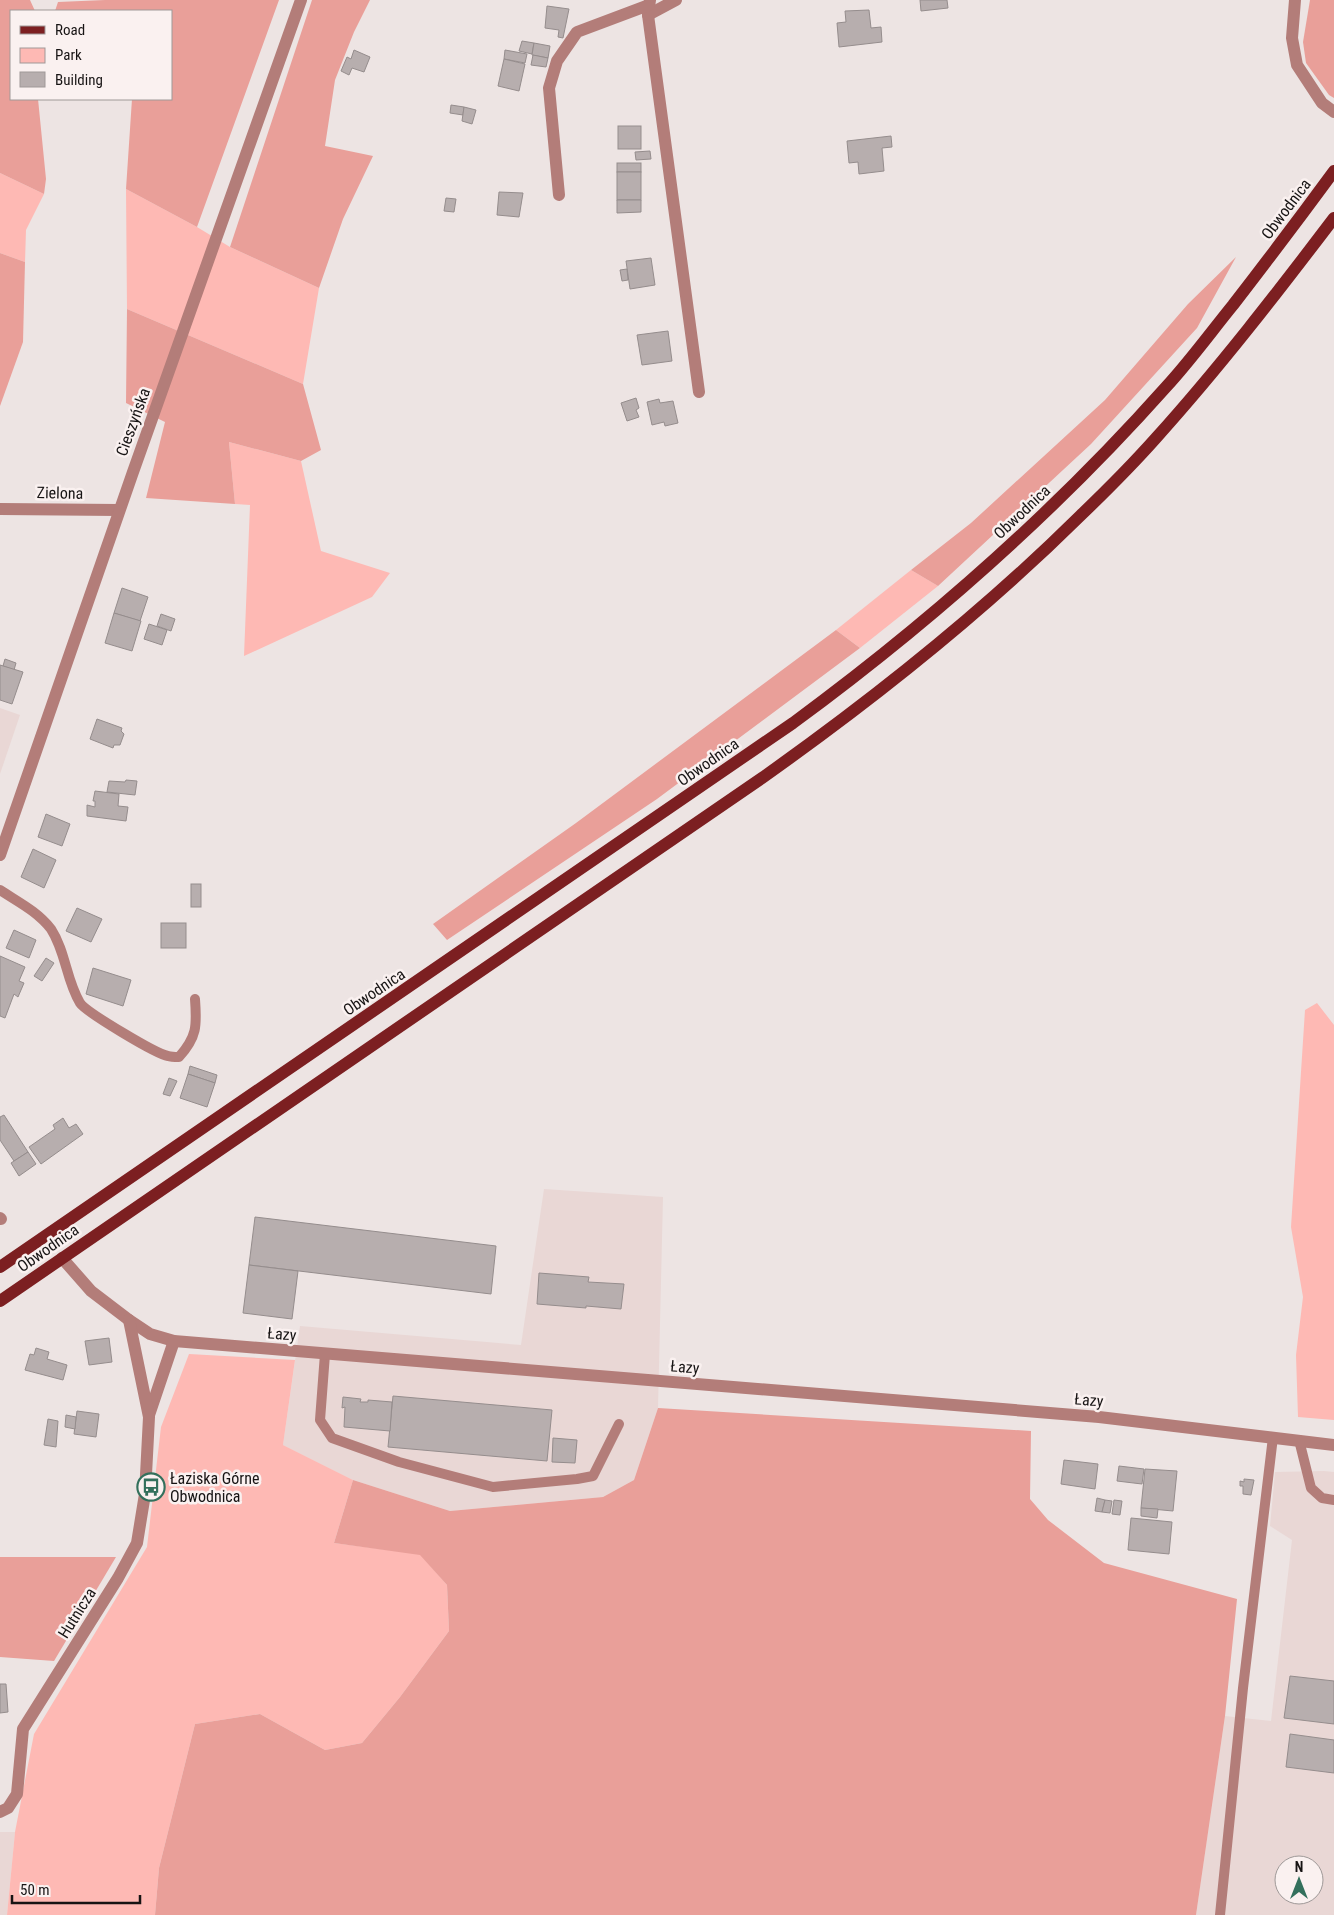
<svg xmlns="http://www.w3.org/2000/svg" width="1334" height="1915" viewBox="0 0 1334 1915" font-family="'Roboto Condensed',sans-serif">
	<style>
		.built { fill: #e9d7d5; fill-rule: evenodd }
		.green { fill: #feb9b4 }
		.forest { fill: #e99f99 }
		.building { fill: #b7aeae; stroke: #958d8d }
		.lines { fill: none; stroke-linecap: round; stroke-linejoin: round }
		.service { stroke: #b37d79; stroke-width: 10 }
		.minor { stroke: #b37d79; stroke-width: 12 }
		.tertiary { stroke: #b37d79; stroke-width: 12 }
		.primary { stroke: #7c1f21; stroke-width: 12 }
		.labels { text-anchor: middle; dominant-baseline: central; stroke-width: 5; stroke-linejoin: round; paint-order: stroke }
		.street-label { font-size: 16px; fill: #171414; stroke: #faf1f0 }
		.poi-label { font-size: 16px; fill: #171414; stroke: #faf1f0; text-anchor: start }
	</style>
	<rect width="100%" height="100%" fill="#ede4e3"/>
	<g class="built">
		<polygon points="0,708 20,715 0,774"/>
		<polygon points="544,1189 663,1197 658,1408 634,1480 603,1497 450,1511 353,1480 283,1445 300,1326 521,1345"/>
		<path d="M1324,1471L1334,1472V1915H1196L1225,1716L1271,1721L1292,1540L1270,1526L1275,1472ZM1284,1865H1314V1895H1284Z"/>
		<polygon points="0,1832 15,1832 7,1915 0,1915"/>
	</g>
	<g class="green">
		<polygon points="0,173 44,194 26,230 25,262 0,253"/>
		<polygon points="126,189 197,227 230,247 319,288 303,384 127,309"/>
		<polygon points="229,442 301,461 321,551 390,573 372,597 244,656 250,505 235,504"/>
		<polygon points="911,570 938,586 860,648 836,630"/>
		<polygon points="1317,1003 1334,1025 1334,1420 1298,1417 1296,1355 1303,1297 1291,1227 1305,1010"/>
		<polygon points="189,1354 295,1360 283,1445 353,1480 334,1543 420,1554 447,1585 449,1631 400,1697 362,1743 325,1750 260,1714 195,1724 159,1868 155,1915 7,1915 15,1832 34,1734 147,1547 161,1427"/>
	</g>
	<g class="forest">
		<polygon points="0,0 30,0 35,11 11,11 11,99 38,99 46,179 44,194 0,173"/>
		<polygon points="105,0 279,0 197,227 126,189 132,99 171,99 171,11 55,11 58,2"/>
		<polygon points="312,0 370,0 354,32 335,80 325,146 373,156 343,219 319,288 230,247"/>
		<polygon points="1310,0 1334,0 1334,98 1329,95 1306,63 1303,42"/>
		<polygon points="0,253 25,262 23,342 0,406"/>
		<polygon points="1236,257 1197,328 1091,444 938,586 911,570 971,523 1105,400 1188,304"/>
		<polygon points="127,309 303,384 321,450 301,461 229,442 235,504 146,498 165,422 126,403"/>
		<polygon points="836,630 860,648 657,799 447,940 433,924 576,823"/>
		<polygon points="658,1408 1031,1431 1030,1499 1048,1520 1104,1563 1237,1599 1225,1716 1196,1915 155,1915 159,1868 195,1724 260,1714 325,1750 362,1743 400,1697 449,1631 447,1585 420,1555 334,1543 353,1480 450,1511 603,1497 634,1480"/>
		<polygon points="0,1557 116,1557 54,1661 0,1657"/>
	</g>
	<g class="building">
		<polygon points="920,0 947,0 948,8 921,11"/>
		<polygon points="547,6 569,9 563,38 558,37 559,30 545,28"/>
		<polygon points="869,10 871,28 881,27 882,42 839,47 837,23 846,22 845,11"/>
		<polygon points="522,41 534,43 532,54 519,51"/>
		<polygon points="534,43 550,46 548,58 532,55"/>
		<polygon points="354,50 370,57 364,72 352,68 349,75 341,71 347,57 351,59"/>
		<polygon points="505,50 527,54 525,63 504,59"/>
		<polygon points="533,55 548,58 546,67 531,65"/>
		<polygon points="504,59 525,64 519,91 498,86"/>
		<polygon points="451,105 464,107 463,115 450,113"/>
		<polygon points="464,107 476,110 472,124 462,121"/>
		<rect x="618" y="126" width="23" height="23"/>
		<polygon points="891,136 892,147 882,148 884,171 859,174 858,162 849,163 847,141"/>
		<polygon points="650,151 651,159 636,160 635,152"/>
		<rect x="617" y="163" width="24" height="9"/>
		<rect x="617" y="172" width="24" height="28"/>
		<polygon points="499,192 523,193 519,217 497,215"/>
		<polygon points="446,198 456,199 454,212 444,211"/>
		<polygon points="617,200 641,200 641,212 617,213"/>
		<polygon points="651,258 655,285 630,289 626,261"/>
		<polygon points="627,269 628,280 622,281 620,270"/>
		<polygon points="668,331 672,361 642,365 637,335"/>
		<polygon points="636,398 639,408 636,410 639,417 627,421 621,403"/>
		<polygon points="659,399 660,403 673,401 678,423 665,426 664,422 652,425 647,402"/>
		<polygon points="122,588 148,597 140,621 114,613"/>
		<polygon points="114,613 141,621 132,651 105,643"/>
		<polygon points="161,614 175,619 171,631 157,626"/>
		<polygon points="149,624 167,630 162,645 144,639"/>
		<polygon points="5,659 16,663 14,670 3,666"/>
		<polygon points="0,665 23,672 12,704 0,700"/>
		<polygon points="97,719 122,728 121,731 124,734 120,745 114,745 113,748 90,739"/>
		<polygon points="126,780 137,781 135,795 107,792 109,781 125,782"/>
		<polygon points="95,791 119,794 118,806 128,807 126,821 87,816 87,805 95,807 95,801 93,801"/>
		<polygon points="46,814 70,824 62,846 38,837"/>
		<polygon points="33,849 56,860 44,888 21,877"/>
		<rect x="191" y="884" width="10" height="23"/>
		<polygon points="77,908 102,919 91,942 66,931"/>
		<rect x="161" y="923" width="25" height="25"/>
		<polygon points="14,930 36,940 29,958 6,948"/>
		<polygon points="0,956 25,967 19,981 24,983 18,997 14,994 5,1018 0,1016"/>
		<polygon points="46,958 54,963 42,981 34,976"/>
		<polygon points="93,968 131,980 123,1006 86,994"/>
		<polygon points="190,1066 217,1075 215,1083 188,1074"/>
		<polygon points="188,1074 215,1083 207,1107 180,1098"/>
		<polygon points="169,1078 177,1081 170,1096 163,1094"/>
		<polygon points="4,1115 28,1152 14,1161 0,1140 0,1117"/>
		<polygon points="63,1118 69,1128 76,1124 83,1134 41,1164 29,1147 55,1129 53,1125"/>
		<polygon points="28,1152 36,1164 19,1176 11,1163"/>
		<polygon points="255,1217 496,1246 491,1294 249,1265"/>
		<polygon points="249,1265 298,1271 292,1319 243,1313"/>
		<polygon points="539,1273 589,1277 588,1282 624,1284 621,1309 586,1306 586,1308 537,1304"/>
		<polygon points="109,1338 112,1362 89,1365 85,1341"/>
		<polygon points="36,1348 49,1352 47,1359 67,1365 63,1380 25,1370 30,1354 34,1355"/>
		<polygon points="393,1396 552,1410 547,1461 388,1447"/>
		<polygon points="343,1397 361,1399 360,1402 368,1402 368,1400 392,1402 390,1431 344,1427 345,1407 342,1408"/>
		<polygon points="77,1411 99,1414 96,1437 74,1434"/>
		<polygon points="66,1415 76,1417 75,1429 65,1427"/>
		<polygon points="48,1419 58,1421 56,1447 44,1445"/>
		<polygon points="553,1438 577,1440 575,1463 552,1462"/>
		<polygon points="1064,1460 1098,1464 1095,1489 1061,1484"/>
		<polygon points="1119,1466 1144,1469 1142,1484 1117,1481"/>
		<polygon points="1145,1469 1177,1471 1173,1511 1141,1508"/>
		<polygon points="1244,1479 1254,1480 1251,1495 1243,1494 1243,1486 1240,1486 1240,1481 1244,1482"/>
		<polygon points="1097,1498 1105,1500 1102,1512 1095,1511"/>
		<polygon points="1105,1500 1112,1501 1110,1513 1102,1512"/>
		<polygon points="1114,1500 1122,1501 1120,1515 1112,1514"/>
		<polygon points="1141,1508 1158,1509 1157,1518 1141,1516"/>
		<polygon points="1131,1518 1172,1522 1169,1554 1128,1550"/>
		<polygon points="1290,1676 1334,1681 1334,1724 1284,1718"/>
		<polygon points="0,1684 6,1684 8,1712 0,1713"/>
		<polygon points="1290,1734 1334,1740 1334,1773 1286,1767"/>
	</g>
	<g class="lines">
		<g class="service">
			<path d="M0,890C18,902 37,911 51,929C66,952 66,980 80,1003C86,1012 156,1054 168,1056C171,1057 175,1057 179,1057C197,1037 197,1026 195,999"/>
			<polyline points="325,1354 320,1420 332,1438 399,1462 493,1487 577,1479 593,1476 619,1424"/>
			<polyline points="1299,1440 1311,1488 1322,1498 1334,1500"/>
			<polyline points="1220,1915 1243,1688 1273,1437"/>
		</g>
		<g class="minor">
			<polyline points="650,0 648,15 699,392"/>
			<polyline points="1295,0 1292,38 1297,65 1322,103 1334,112"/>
			<polyline points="648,15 676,0"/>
			<polyline points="559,195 549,88 557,61 577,32 649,5"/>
			<polyline points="0,509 119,510"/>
			<polyline points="0,1218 1,1219"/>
			<polyline points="62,1258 91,1291 129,1320 150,1334 174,1341 1099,1417 1334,1445"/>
			<polyline points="149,1415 174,1341"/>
			<polyline points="0,1812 8,1808 17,1794 23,1729 118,1578 137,1543 145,1494 149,1417 129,1320"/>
		</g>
		<polyline class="tertiary" points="0,855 133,472 301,0"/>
		<g class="primary">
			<path d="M0,1267L793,723C929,623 1054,513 1166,387C1190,361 1211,332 1233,305C1267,261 1301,216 1334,171"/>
			<path d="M0,1301L762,778C875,698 982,613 1080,516C1106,491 1132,465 1156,438C1219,368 1277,293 1334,218"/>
		</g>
	</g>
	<defs>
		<g id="bus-ring" transform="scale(1.4375)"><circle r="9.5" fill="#faf1f0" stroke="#33705c" stroke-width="1.5"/><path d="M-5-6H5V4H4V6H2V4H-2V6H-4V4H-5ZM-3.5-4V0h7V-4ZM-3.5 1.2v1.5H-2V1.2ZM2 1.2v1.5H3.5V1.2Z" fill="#33705c"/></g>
	</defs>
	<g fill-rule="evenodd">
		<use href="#bus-ring" x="151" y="1487"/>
	</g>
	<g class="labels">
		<g class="street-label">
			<text transform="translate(1286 209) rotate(-53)">Obwodnica</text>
			<text transform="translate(133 422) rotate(-70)">Cieszyńska</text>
			<text transform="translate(60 493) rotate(1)">Zielona</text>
			<text transform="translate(1022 512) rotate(-43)">Obwodnica</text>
			<text transform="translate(708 762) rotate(-35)">Obwodnica</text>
			<text transform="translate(374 992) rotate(-34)">Obwodnica</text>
			<text transform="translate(48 1248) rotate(-35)">Obwodnica</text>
			<text transform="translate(282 1334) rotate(5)">Łazy</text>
			<text transform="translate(685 1367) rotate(5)">Łazy</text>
			<text transform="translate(1089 1400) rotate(5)">Łazy</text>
			<text transform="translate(77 1613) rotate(-58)">Hutnicza</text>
		</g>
		<g class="poi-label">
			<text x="170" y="1478">Łaziska Górne<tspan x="170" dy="18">Obwodnica</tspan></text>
		</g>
	</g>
	<rect x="10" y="10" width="162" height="90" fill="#faf1f0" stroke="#9f9998"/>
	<rect x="20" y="26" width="25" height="8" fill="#7c1f21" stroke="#9f9998"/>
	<text x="55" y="35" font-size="15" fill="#171414">Road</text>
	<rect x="20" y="48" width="25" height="15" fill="#feb9b4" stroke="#9f9998"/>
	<text x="55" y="60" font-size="15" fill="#171414">Park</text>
	<rect x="20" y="72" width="25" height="15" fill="#b7aeae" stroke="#9f9998"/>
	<text x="55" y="85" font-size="15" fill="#171414">Building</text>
	<g transform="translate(1299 1880)"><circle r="24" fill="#faf1f0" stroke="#9f9998"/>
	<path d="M0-4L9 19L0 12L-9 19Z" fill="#33705c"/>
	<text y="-8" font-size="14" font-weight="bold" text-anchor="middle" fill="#171414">N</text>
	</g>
	<path d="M12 1895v8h128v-8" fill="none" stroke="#171414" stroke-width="2.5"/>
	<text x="20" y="1895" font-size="15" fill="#171414" stroke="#faf1f0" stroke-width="4" paint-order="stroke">50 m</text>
</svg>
